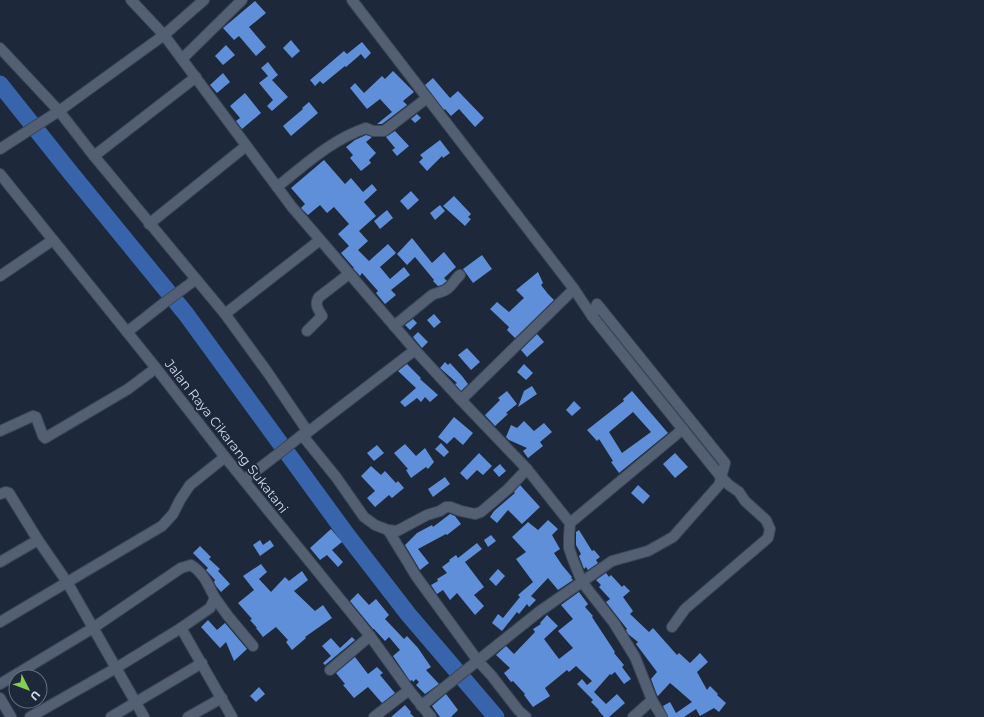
<svg xmlns="http://www.w3.org/2000/svg" width="984" height="717" viewBox="0 0 984 717" font-family="Montserrat,sans-serif">
	<style>
		.lines { fill: none; stroke-linecap: round; stroke-linejoin: round }
		.river { stroke: #3764ab; stroke-width: 17 }
		.building { fill: #608fda; fill-rule: evenodd }
		.minor-casing { stroke: #3c4554; stroke-width: 12 }
		.secondary-casing { stroke: #3c4554; stroke-width: 12 }
		.minor { stroke: #536074; stroke-width: 10 }
		.secondary { stroke: #536074; stroke-width: 10 }
		.labels { text-anchor: middle; dominant-baseline: central; stroke-width: 4; stroke-linejoin: round; paint-order: stroke }
		.street-label { font-size: 13px; fill: #d2dae6; stroke: #1d283a }
	</style>
	<rect width="100%" height="100%" fill="#1d283a"/>
	<g class="lines">
		<polyline class="river" points="0,84 70,172 186,314 347,535 408,614 496,717"/>
	</g>
	<g class="building">
		<polygon points="255,1 266,13 249,27 266,47 256,56 239,36 234,40 223,28"/>
		<polygon points="291,40 300,51 292,58 283,48"/>
		<polygon points="362,42 371,53 365,59 361,54 346,67 345,66 323,84 320,81 315,86 310,80 344,51 347,54"/>
		<polygon points="226,45 235,55 223,65 215,56"/>
		<polygon points="268,62 278,75 272,80 288,97 272,111 267,106 273,100 259,83 268,76 261,68"/>
		<polygon points="393,71 414,92 403,101 407,105 382,124 377,124 392,112 380,99 367,109 350,88 355,83 364,93 382,76 385,79"/>
		<polygon points="223,73 230,82 217,93 210,85"/>
		<polygon points="433,78 450,98 458,91 484,118 475,127 459,109 451,116 445,109 444,110 425,85"/>
		<polygon points="245,93 261,113 242,129 236,121 240,118 230,106"/>
		<polygon points="309,102 318,113 291,136 283,126 303,109 302,108"/>
		<polygon points="417,114 421,118 415,123 411,119"/>
		<polygon points="395,131 409,146 397,156 392,150 395,148 386,137"/>
		<polygon points="366,135 372,137 366,142 376,153 369,160 371,163 361,171 350,158 353,155 346,147 355,140"/>
		<polygon points="440,140 450,153 443,158 442,156 427,171 419,162 423,158 420,155"/>
		<polygon points="324,160 345,184 351,178 363,192 372,184 377,190 364,202 376,216 359,231 368,241 358,250 369,261 388,244 396,253 380,267 390,279 404,267 410,275 391,290 396,295 385,304 376,293 378,291 362,273 360,276 353,268 354,268 341,253 349,246 338,234 349,224 334,207 327,213 320,205 308,215 301,208 305,204 291,188"/>
		<polygon points="411,191 419,200 408,210 400,201"/>
		<polygon points="454,196 471,214 468,217 471,219 465,226 443,206"/>
		<polygon points="440,205 445,211 435,220 430,213"/>
		<polygon points="387,210 393,218 380,229 374,221"/>
		<polygon points="412,238 432,263 444,252 456,267 444,278 447,281 442,285 438,286 433,281 434,280 415,257 407,265 397,254"/>
		<polygon points="482,255 492,269 473,283 463,269"/>
		<polygon points="538,272 543,283 541,285 548,294 554,300 515,338 507,330 509,327 490,309 497,302 509,312 524,298 516,290"/>
		<polygon points="434,314 441,322 434,328 427,320"/>
		<polygon points="413,319 417,323 410,330 405,325"/>
		<polygon points="418,332 428,342 422,348 413,337"/>
		<polygon points="537,334 544,342 527,357 521,350"/>
		<polygon points="467,348 480,362 471,370 458,355"/>
		<polygon points="445,362 448,365 450,363 462,376 468,384 461,391 455,384 457,383 440,368"/>
		<polygon points="407,364 421,378 420,379 438,395 430,402 425,397 421,402 417,398 405,407 400,402 416,388 398,371"/>
		<polygon points="524,364 533,373 526,380 517,372"/>
		<polygon points="532,386 537,394 518,407 524,391"/>
		<polygon points="507,391 517,404 506,413 508,414 495,426 485,415 500,400 498,398"/>
		<path d="M632,391L668,433L619,473L611,462L613,461L599,439L597,441L587,430L624,401L623,399ZM633,412L651,432L622,453L609,432Z"/>
		<polygon points="574,401 581,408 572,416 566,410"/>
		<polygon points="454,417 473,433 463,445 454,437 447,444 438,437"/>
		<polygon points="524,421 534,431 544,423 552,432 540,442 543,446 528,458 523,451 527,448 509,440 506,437 511,425 517,428"/>
		<polygon points="441,443 449,452 444,457 435,449"/>
		<polygon points="405,444 416,456 425,448 434,462 428,469 426,467 411,478 406,470 408,469 394,453"/>
		<polygon points="377,445 384,453 374,461 367,453"/>
		<polygon points="479,453 492,466 483,475 477,470 467,480 460,473"/>
		<polygon points="675,453 688,467 675,478 663,464"/>
		<polygon points="500,464 506,471 499,477 493,470"/>
		<polygon points="371,466 381,475 385,471 396,483 398,481 404,488 392,498 389,495 375,507 367,498 375,491 361,476"/>
		<polygon points="445,477 450,484 433,497 428,489"/>
		<polygon points="520,485 540,507 522,524 508,510 497,523 490,517 494,511 515,493 514,492"/>
		<polygon points="638,485 650,496 643,504 631,493"/>
		<polygon points="450,514 455,516 461,524 447,535 446,534 418,549 429,563 420,570 405,545 417,533 432,525 433,527"/>
		<polygon points="548,520 558,529 552,535 560,549 554,553 562,565 572,577 571,578 573,580 558,590 548,578 531,596 536,600 529,607 527,604 519,614 517,612 502,631 492,623 498,614 503,618 520,597 518,595 533,582 516,559 526,552 512,537 528,522 538,530"/>
		<polygon points="331,529 342,542 332,550 343,562 338,567 327,555 320,560 310,548"/>
		<polygon points="579,530 592,551 594,550 600,557 596,560 598,563 588,570 586,567 584,569 579,556 581,554 576,545 576,532"/>
		<polygon points="491,535 496,541 488,547 484,540"/>
		<polygon points="260,540 263,545 270,540 274,546 260,556 253,545"/>
		<polygon points="477,543 482,549 465,562 484,587 474,595 484,606 475,615 457,593 450,600 443,590 437,594 431,585 438,581 437,579 447,573 442,567 450,561 449,560 456,555 458,558"/>
		<polygon points="200,546 211,557 209,559 220,569 218,571 230,584 221,592 216,586 214,582 215,580 206,570 208,568 193,553"/>
		<polygon points="261,564 267,572 259,579 271,592 285,577 289,581 302,571 308,580 294,591 315,611 323,605 332,618 305,637 306,638 292,650 286,642 288,640 276,627 263,637 256,628 257,628 250,620 252,619 238,603 254,590 243,576"/>
		<polygon points="498,569 505,576 496,586 489,579"/>
		<polygon points="606,573 609,577 611,575 622,587 624,585 630,591 623,597 633,611 630,614 649,632 653,628 677,655 679,653 690,663 700,653 708,662 697,672 707,690 710,686 718,694 717,695 726,703 719,712 714,708 700,716 696,709 684,717 668,717 663,706 670,702 676,713 692,702 676,688 670,683 658,696 657,695 651,679 657,672 636,644 638,642 628,634 626,630 627,629 606,602 610,599 599,587 601,585 596,580"/>
		<polygon points="579,592 588,604 585,607 593,616 592,617 615,652 614,653 624,665 622,667 631,679 624,684 615,672 611,675 610,674 594,692 606,704 617,694 625,703 609,717 604,717 598,710 599,710 591,702 593,700 577,684 582,679 587,685 592,681 576,666 569,672 567,670 545,688 550,696 533,707 524,695 525,694 513,681 511,682 504,673 510,668 496,655 506,646 514,654 535,632 533,629 541,624 540,623 547,615 558,626 544,639 559,659 573,648 558,631 573,619 561,605"/>
		<polygon points="358,593 369,605 376,599 389,615 385,619 404,639 407,636 418,648 431,667 426,670 439,684 425,694 416,685 419,682 416,679 413,682 412,680 410,681 393,656 400,650 389,637 385,641 374,629 373,629 350,601"/>
		<polygon points="208,620 217,630 225,623 247,649 234,661 226,642 220,648 201,627"/>
		<polygon points="352,637 355,640 325,665 323,663 331,656 322,646 331,638 340,648"/>
		<polygon points="355,657 368,674 377,667 383,673 380,675 395,693 382,703 368,687 354,698 343,685 345,684 336,673"/>
		<polygon points="259,687 265,694 256,702 250,696"/>
		<polygon points="446,694 458,710 451,717 440,717 432,706"/>
		<polygon points="405,705 411,712 410,713 414,717 391,717"/>
	</g>
	<g class="lines">
		<g class="minor-casing">
			<g id="minor">
				<polyline points="131,0 164,35 292,207 415,350 461,400 527,469 570,523 569,536 569,548 572,557 582,582 614,623 635,657 652,700 662,717"/>
				<polyline points="352,0 574,289 592,316"/>
				<polyline points="0,48 59,111 94,156 225,314 268,373 308,432"/>
				<polyline points="182,59 242,0"/>
				<polyline points="0,149 59,111 164,35 204,0"/>
				<polyline points="94,156 196,77"/>
				<path d="M277,187C306,164 331,140 366,128L373,131H384L427,98"/>
				<polyline points="149,224 246,146"/>
				<polyline points="0,276 53,240"/>
				<polyline points="225,314 320,240"/>
				<path d="M394,326L432,295C437,292 442,293 447,289C452,286 455,279 460,275"/>
				<path d="M307,331L322,316C318,309 314,304 319,297L349,274"/>
				<polyline points="127,332 164,303 191,283 195,278"/>
				<polyline points="461,400 574,289"/>
				<polyline points="0,431 33,416 36,417 43,436 45,438 128,389 156,368"/>
				<polyline points="302,435 336,477 364,517 375,525 388,530 397,531 427,515 440,511 446,507 450,507 461,511 475,514 481,512 508,489 527,469"/>
				<polyline points="244,480 278,454 302,435 308,432 415,350"/>
				<polyline points="0,494 6,492 9,493 38,540 67,582 144,717"/>
				<polyline points="570,523 683,429"/>
				<polyline points="388,530 407,561 416,576 478,661 491,675 519,711 526,717"/>
				<polyline points="0,562 38,540"/>
				<polyline points="215,598 228,616 253,646"/>
				<polyline points="0,622 162,526 173,514 180,500 190,485 225,457"/>
				<polyline points="181,628 232,717"/>
				<polyline points="330,670 370,636"/>
				<path d="M0,684L93,628L181,568L191,565C204,573 208,585 215,598L210,608L181,628L116,668L30,717"/>
				<polyline points="0,698 11,717"/>
				<polyline points="421,706 540,611 612,561 648,551 673,537 719,485 725,463 597,304 592,316 721,477 729,485 739,492 745,501 766,520 770,529 768,538 685,609 672,627"/>
				<polyline points="111,717 202,663"/>
				<polyline points="188,717 222,698"/>
				<polyline points="374,717 409,690"/>
				<polyline points="633,717 652,700"/>
			</g>
		</g>
		<g class="secondary-casing">
			<polyline id="secondary" points="0,174 156,368 225,457 370,636 409,690 431,717"/>
		</g>
		<use href="#minor" class="minor"/>
		<use href="#secondary" class="secondary"/>
	</g>
	<g class="labels">
		<g class="street-label">
			<text transform="translate(227 436) rotate(52)">Jalan Raya Cikarang Sukatani</text>
		</g>
	</g>
	<g transform="translate(28 689) rotate(132)"><circle r="19" fill="#1d283a" stroke="#656f7f"/>
	<path d="M0-3L7 15L0 10L-7 15Z" fill="#82d04f"/>
	<text y="-6" font-size="11" font-weight="bold" text-anchor="middle" fill="#d2dae6">U</text>
	</g>
</svg>
